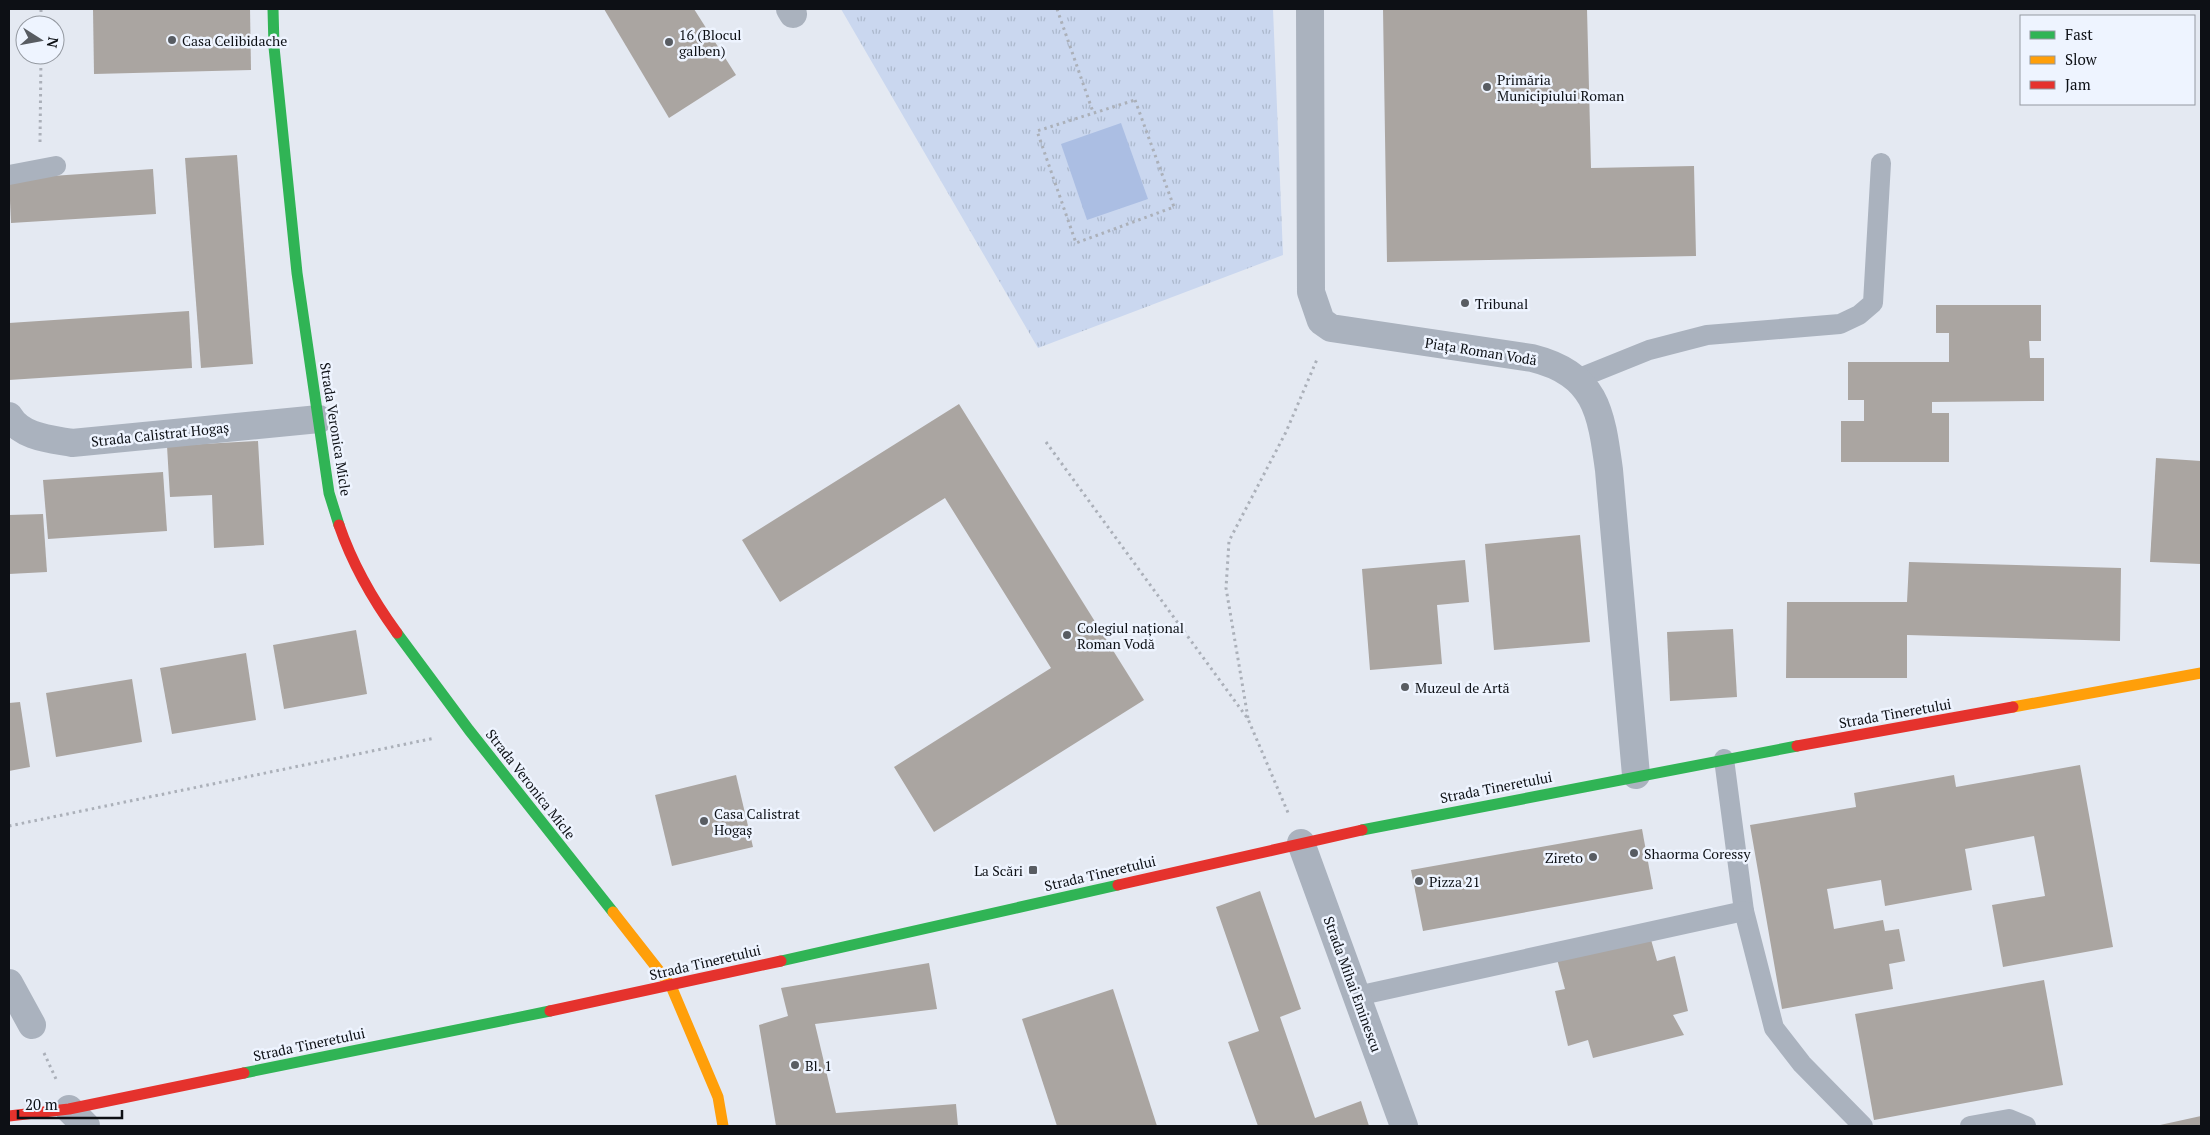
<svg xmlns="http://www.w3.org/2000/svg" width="2210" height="1135" viewBox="0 0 2210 1135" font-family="'PT Serif',serif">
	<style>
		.grass { fill: url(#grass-tufts) }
		.water { fill: #abbee3 }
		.building { fill: #aaa5a1 }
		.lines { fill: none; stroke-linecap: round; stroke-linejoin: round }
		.path { stroke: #abb0b9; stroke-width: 3; stroke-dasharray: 2.5 4; stroke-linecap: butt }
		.lane { stroke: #aab2be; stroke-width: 20 }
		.street { stroke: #aab2be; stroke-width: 28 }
		.fast { stroke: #30b455; stroke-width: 11 }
		.slow { stroke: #ff9f0a; stroke-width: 11 }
		.jam { stroke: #e5322d; stroke-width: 11 }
		.poi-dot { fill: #585c62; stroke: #eef4ff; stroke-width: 2 }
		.labels { text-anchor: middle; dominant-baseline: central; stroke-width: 5; stroke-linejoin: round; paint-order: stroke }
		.poi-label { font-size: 14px; fill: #0d1015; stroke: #eef4ff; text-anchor: start }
		.street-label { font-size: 14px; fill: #0d1015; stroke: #eef4ff }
	</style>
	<defs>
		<pattern id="grass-tufts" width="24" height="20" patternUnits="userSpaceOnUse" patternTransform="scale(1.25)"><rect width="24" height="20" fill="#cad7ef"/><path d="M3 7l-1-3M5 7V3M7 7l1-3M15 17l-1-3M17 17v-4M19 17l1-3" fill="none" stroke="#acb8cc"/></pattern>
	</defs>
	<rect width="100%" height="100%" fill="#e4e9f2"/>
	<polygon class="grass" points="841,9 1273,9 1283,255 1038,348"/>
	<polygon class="water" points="1121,123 1148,199 1087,220 1061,144"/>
	<g class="building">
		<polygon points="93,9 250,9 251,70 94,74"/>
		<polygon points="604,9 694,9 736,75 669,118"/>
		<polygon points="1383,9 1587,9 1591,168 1694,166 1696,256 1387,262"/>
		<polygon points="237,155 253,364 201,368 185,158"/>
		<polygon points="153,169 156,214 11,223 9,179"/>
		<polygon points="1936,305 2041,305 2041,341 2029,341 2030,358 2044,358 2044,401 1932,402 1932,413 1949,413 1949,462 1841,462 1841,421 1864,421 1864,400 1848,400 1848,362 1949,362 1949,333 1936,333"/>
		<polygon points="189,311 192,368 9,380 9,323"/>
		<polygon points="959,404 1144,700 934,832 894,767 1051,668 945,498 780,602 742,540"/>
		<polygon points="258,441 264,545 214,548 212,495 170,497 167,446"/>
		<polygon points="2156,458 2201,461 2201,564 2150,562"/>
		<polygon points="163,472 167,531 48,539 43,480"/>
		<polygon points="43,514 47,572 9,574 9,515"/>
		<polygon points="1580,535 1590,642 1494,650 1485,544"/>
		<polygon points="1465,560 1469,602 1437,605 1442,664 1370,670 1362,569"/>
		<polygon points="1909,562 2121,568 2120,641 1907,635 1907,678 1786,678 1787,602 1907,602"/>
		<polygon points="1733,629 1737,697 1670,701 1667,632"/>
		<polygon points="356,630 367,694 284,709 273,645"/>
		<polygon points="246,653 256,720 172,734 160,668"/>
		<polygon points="132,679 142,742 56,757 46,693"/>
		<polygon points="20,702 30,767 9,771 9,703"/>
		<polygon points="2080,765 2113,947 2003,967 1992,905 2045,896 2034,836 1965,849 1972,890 1885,906 1881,880 1827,889 1834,929 1883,920 1885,931 1899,929 1905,961 1889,964 1893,989 1782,1009 1750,825 1856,807 1854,793 1954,775 1956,787"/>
		<polygon points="736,775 753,847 672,866 655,795"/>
		<polygon points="1642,829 1653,889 1423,931 1411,870"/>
		<polygon points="1260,891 1301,1009 1280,1017 1315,1118 1361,1101 1369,1126 1258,1126 1228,1042 1259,1031 1216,907"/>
		<polygon points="1650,936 1657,961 1675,956 1688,1011 1673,1015 1684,1035 1593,1058 1588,1040 1568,1046 1555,991 1565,989 1557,959"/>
		<polygon points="929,963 937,1009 815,1024 836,1113 956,1104 958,1126 776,1126 759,1025 788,1016 781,988"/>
		<polygon points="2044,980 2063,1085 1874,1120 1855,1014"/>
		<polygon points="1113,989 1157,1126 1057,1126 1022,1019"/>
		<polygon points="2201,1116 2201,1126 2160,1126 2160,1125"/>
	</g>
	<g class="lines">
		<g class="path">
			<polyline points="1057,9 1093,112"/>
			<polyline points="41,25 41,9"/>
			<polygon points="1135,100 1174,207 1076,243 1037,131"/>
			<polyline points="40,142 41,55"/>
			<polyline points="1046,442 1248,719 1289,815"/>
			<polyline points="1248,718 1226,588 1229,541 1286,432 1318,357"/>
			<polyline points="9,826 435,738"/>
			<polyline points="44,1053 56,1079"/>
		</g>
		<g class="lane">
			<polyline points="9,175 56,166"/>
			<polyline points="1577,379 1649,350 1707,335 1840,324 1859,315 1873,303 1881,163"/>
			<polyline points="1724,759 1744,911 1774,1028 1802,1064 1863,1126"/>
			<polyline points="1357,996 1744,911"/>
			<polyline points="1970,1126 2009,1119 2026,1126"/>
		</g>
		<g class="street">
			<polyline points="790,9 793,14"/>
			<path d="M1310,9L1311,292L1321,321L1331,328L1532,358C1596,374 1601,411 1609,470L1636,775"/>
			<path d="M9,416C21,437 50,439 72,443L319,419"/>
			<polyline points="1301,843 1404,1126"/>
			<polyline points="9,983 32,1025"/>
			<polyline points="69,1109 86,1126"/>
		</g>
		<g class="fast">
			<polyline points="273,9 274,47 297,273 329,493 339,525"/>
			<polyline points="397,633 469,730 613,912"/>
			<polyline points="1362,830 1797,746"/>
			<polyline points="781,961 1118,885"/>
			<polyline points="244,1073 550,1011"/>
		</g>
		<g class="slow">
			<polyline points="2013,707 2201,673"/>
			<polyline points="613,912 671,986 718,1097 723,1126"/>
		</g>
		<g class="jam">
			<path d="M339,525C352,563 373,600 397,633"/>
			<polyline points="1797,746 2013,707"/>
			<polyline points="1118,885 1362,830"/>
			<polyline points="550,1011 781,961"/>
			<polyline points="9,1116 69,1109 244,1073"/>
		</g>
	</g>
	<g class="poi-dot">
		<circle cx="172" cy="40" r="5"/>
		<circle cx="669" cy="42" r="5"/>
		<circle cx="1487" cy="87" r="5"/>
		<circle cx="1465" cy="303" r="5"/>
		<circle cx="1067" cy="635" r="5"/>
		<circle cx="1405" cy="687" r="5"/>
		<circle cx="704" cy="821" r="5"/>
		<circle cx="1634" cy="853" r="5"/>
		<circle cx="1593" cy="857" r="5"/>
		<rect x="1028" y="865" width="10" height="10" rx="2.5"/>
		<circle cx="1419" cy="881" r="5"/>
		<circle cx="795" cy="1065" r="5"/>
	</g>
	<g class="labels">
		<g class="poi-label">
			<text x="679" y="34">16 (Blocul<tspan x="679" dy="16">galben)</tspan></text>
			<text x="182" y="40">Casa Celibidache</text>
			<text x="1497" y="79">Primăria<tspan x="1497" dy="16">Municipiului Roman</tspan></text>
			<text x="1475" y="303">Tribunal</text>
			<text x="1077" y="627">Colegiul național<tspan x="1077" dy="16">Roman Vodă</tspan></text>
			<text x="1415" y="687">Muzeul de Artă</text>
			<text x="714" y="813">Casa Calistrat<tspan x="714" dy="16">Hogaș</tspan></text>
			<text x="1644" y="853">Shaorma Coressy</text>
			<text x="1583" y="857" text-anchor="end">Zireto</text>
			<text x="1023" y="870" text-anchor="end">La Scări</text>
			<text x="1429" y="881">Pizza 21</text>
			<text x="805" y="1065">Bl. 1</text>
		</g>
		<g class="street-label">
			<text transform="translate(1481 351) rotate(9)">Piața Roman Vodă</text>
			<text transform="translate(336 429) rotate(81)">Strada Veronica Micle</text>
			<text transform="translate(160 434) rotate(-6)">Strada Calistrat Hogaș</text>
			<text transform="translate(1895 713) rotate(-10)">Strada Tineretului</text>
			<text transform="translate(531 784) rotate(52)">Strada Veronica Micle</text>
			<text transform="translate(1496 787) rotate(-11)">Strada Tineretului</text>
			<text transform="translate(1100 873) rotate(-13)">Strada Tineretului</text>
			<text transform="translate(705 962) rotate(-13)">Strada Tineretului</text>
			<text transform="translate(1353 984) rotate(70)">Strada Mihai Eminescu</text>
			<text transform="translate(309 1044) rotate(-12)">Strada Tineretului</text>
		</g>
	</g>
	<rect width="2210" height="1135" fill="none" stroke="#0d1015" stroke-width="20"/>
	<rect x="2020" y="15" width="175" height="90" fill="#eef4ff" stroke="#9499a1"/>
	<rect x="2030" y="31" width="25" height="8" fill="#30b455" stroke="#9499a1"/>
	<text x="2065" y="40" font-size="15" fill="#0d1015">Fast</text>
	<rect x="2030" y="56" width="25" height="8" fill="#ff9f0a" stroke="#9499a1"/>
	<text x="2065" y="65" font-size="15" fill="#0d1015">Slow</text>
	<rect x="2030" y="81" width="25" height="8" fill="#e5322d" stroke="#9499a1"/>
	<text x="2065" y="90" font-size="15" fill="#0d1015">Jam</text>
	<g transform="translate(40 40) rotate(101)"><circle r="24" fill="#eef4ff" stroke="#9499a1"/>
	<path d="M0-4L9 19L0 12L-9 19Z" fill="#585c62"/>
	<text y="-8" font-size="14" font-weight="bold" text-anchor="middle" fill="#0d1015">N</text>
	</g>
	<path d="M18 1110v8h104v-8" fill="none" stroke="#0d1015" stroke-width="2.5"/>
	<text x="25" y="1110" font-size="15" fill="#0d1015" stroke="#eef4ff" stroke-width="4" paint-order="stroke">20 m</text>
</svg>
